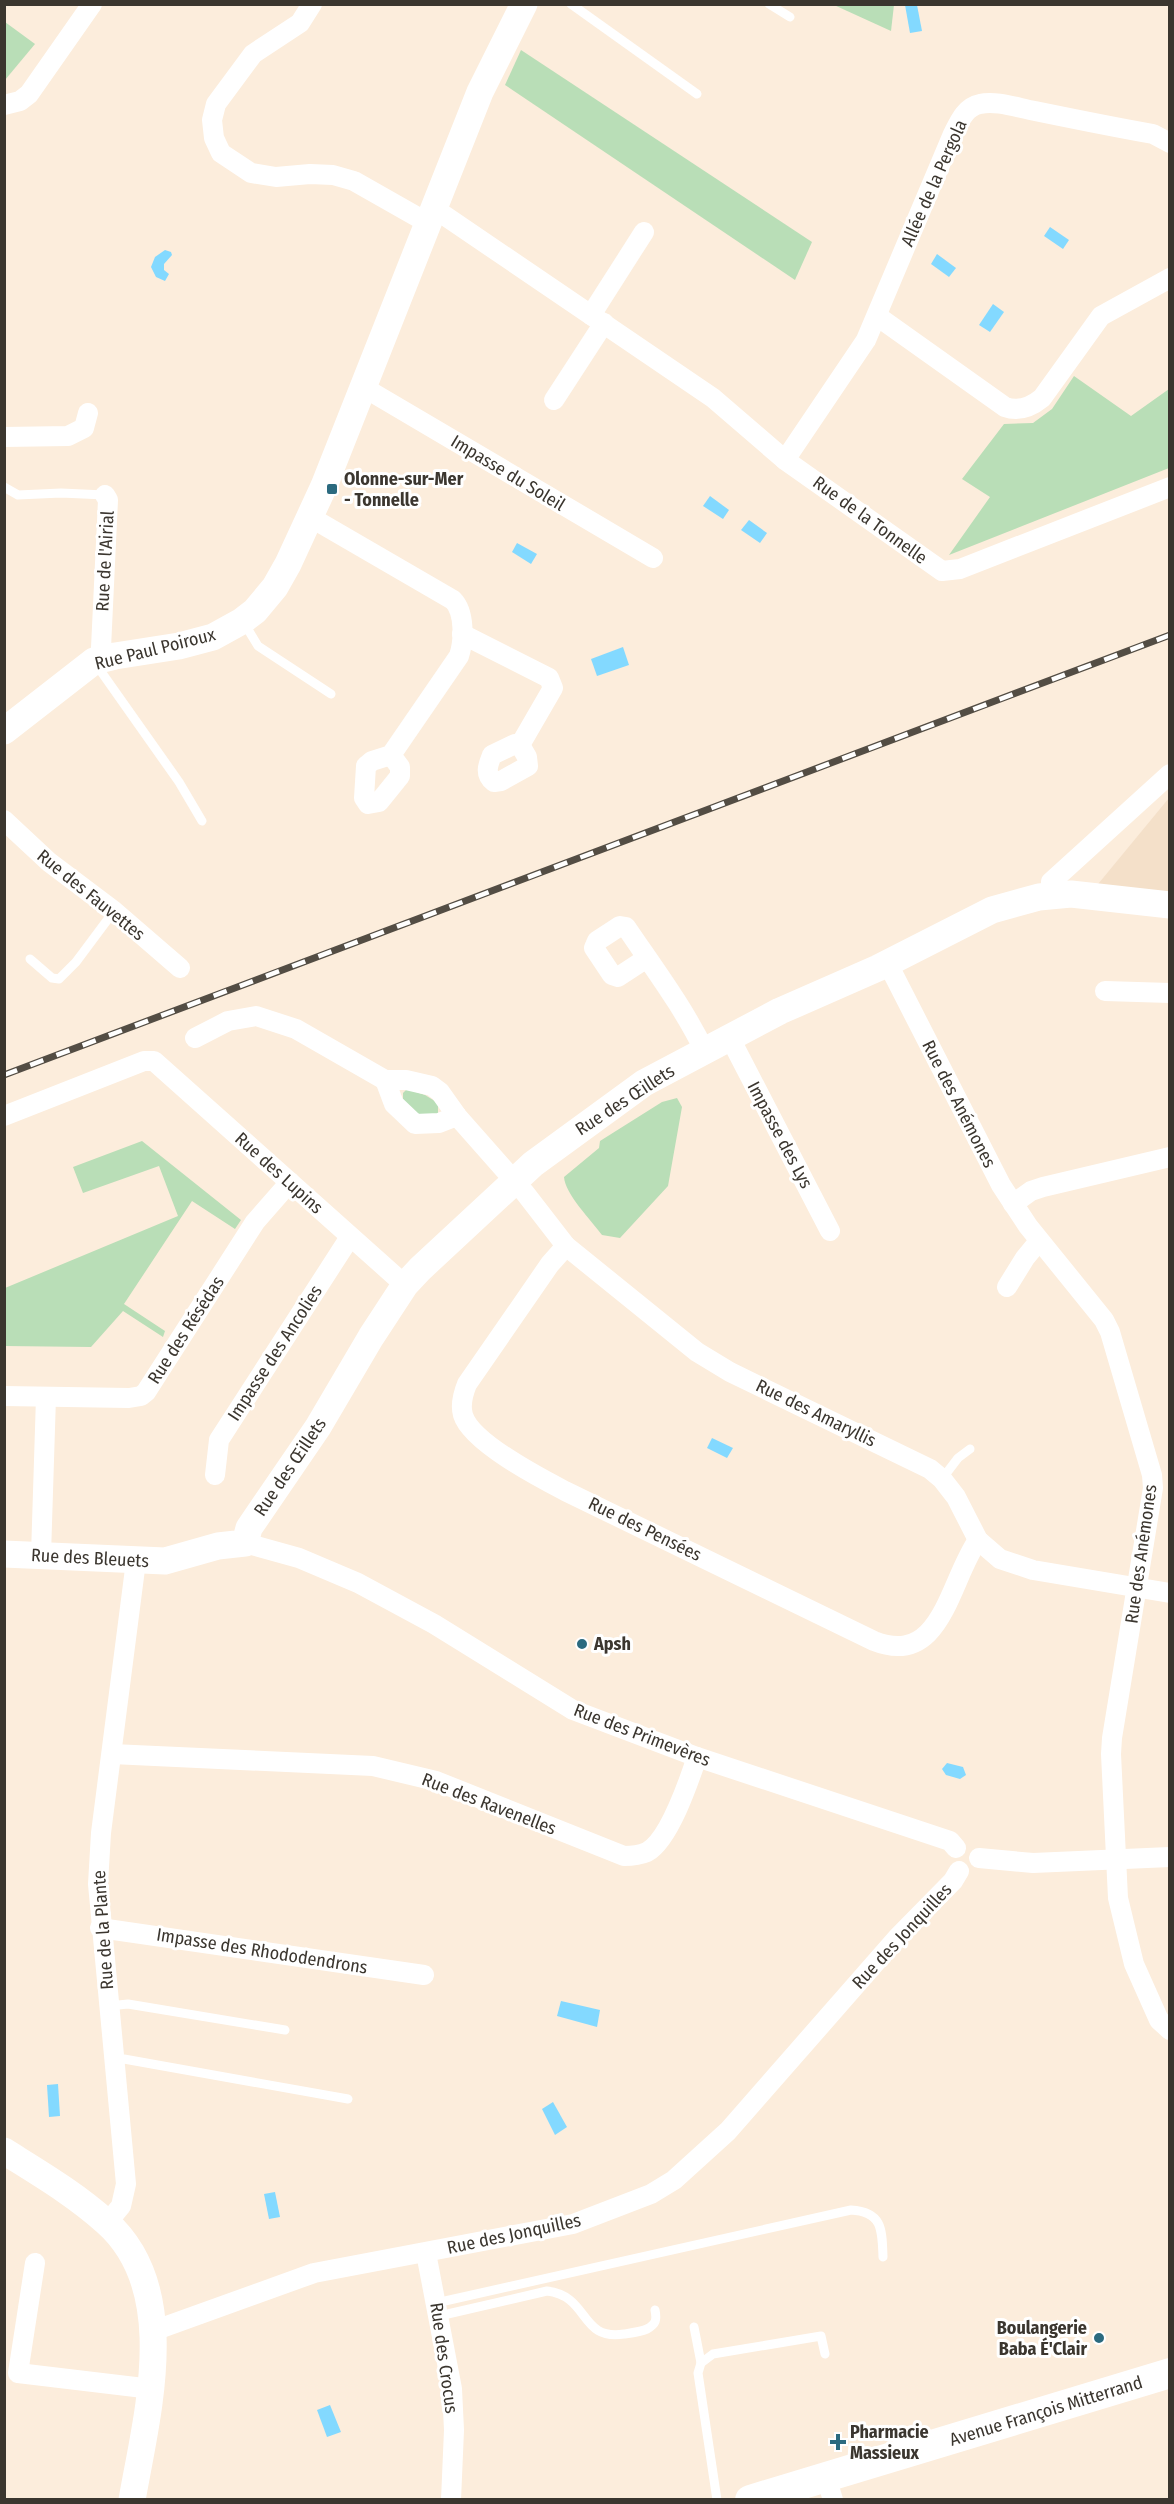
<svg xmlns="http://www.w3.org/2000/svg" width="1174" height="2504" viewBox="0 0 1174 2504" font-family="'Fira Sans Condensed',sans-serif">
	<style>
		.built { fill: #f4e0c9 }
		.green { fill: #b9deb7 }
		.water { fill: #83d9ff }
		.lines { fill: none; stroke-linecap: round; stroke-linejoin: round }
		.lane { stroke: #fff; stroke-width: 9 }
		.street { stroke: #fff; stroke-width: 20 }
		.secondary { stroke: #fff; stroke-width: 27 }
		.primary { stroke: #fff; stroke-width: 30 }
		.rail-casing { stroke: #534d44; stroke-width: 7 }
		.rail { stroke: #fff; stroke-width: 4.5; stroke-dasharray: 14; stroke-linecap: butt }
		.poi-dot { fill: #2b6a7f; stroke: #fff; stroke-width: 2 }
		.labels { text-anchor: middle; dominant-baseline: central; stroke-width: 6; stroke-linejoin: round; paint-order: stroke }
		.street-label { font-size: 18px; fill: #3b362f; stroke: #fff }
		.poi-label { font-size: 18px; font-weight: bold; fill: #3b362f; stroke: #fff; text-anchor: start }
	</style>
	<rect width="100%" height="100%" fill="#fceddc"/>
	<polygon class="built" points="1169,798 1169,899 1094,889"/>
	<g class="green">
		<polygon points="834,5 894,5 891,31"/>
		<polygon points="5,22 35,44 5,80"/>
		<polygon points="521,50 812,242 795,280 505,85"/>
		<polygon points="1074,376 1131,416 1169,389 1169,468 949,555 990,497 962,479 1004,424 1033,423 1052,409"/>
		<polygon points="407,1089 425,1095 438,1103 438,1114 422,1119 403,1100 403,1093"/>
		<path d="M677,1098L682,1107L668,1186L620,1238L602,1235C592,1221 565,1194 564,1177L599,1148L600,1141L662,1102Z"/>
		<polygon points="142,1141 241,1220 235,1229 192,1201 124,1304 165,1331 163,1337 123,1311 91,1347 5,1346 5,1288 178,1216 159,1166 83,1193 73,1167"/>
	</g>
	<g class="water">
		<polygon points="905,5 917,5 922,31 910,33"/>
		<polygon points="1050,227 1069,240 1063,249 1044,236"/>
		<polygon points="165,250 171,252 172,255 164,264 164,270 169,274 165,281 156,277 151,267 155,257"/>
		<polygon points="937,254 956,268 949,277 931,264"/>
		<polygon points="993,304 1004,312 990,332 979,325"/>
		<polygon points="710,496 729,510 723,519 703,506"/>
		<polygon points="749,520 767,533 760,543 741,530"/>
		<polygon points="517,543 537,554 531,564 512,552"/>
		<polygon points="623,647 629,665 597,676 591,659"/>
		<polygon points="712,1438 733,1448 727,1458 707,1448"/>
		<polygon points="947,1763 963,1767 966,1775 960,1779 946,1775 942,1769"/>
		<polygon points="561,2001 600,2010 597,2027 557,2016"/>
		<polygon points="58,2084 60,2116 49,2117 47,2085"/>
		<polygon points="553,2102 567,2127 555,2135 542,2109"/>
		<polygon points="275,2192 280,2217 269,2219 264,2194"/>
		<polygon points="330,2405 341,2432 327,2437 317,2410"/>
	</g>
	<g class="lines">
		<g class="lane">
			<polyline points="571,4 697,94"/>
			<polyline points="769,4 790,17"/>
			<polyline points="4,487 18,495 61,493 105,495"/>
			<polyline points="244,623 258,646 331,694"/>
			<polyline points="95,663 179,782 202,821"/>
			<polyline points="30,959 52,978 59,979 76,962 114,911"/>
			<polyline points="942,1479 958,1458 970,1449"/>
			<polyline points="109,2006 128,2004 285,2030"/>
			<polyline points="114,2060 124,2059 348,2099"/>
			<path d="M436,2303L851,2210C883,2212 882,2230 883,2257"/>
			<path d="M439,2316L547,2291C590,2296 579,2341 624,2334C631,2333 640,2332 647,2329C656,2324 657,2320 655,2310"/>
			<polyline points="694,2327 701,2363"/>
			<polyline points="717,2500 698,2373 701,2363 713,2354 821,2336 825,2354"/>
		</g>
		<g class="street">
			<polyline points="312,4 300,23 253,54 216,104 212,120 214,138 221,153 251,173 276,177 310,174 333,175 354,181 428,223"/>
			<polyline points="4,105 20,101 29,94 92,4"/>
			<polyline points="435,209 713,398 785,460 942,571 960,569 1170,487"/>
			<polyline points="591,315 644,232"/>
			<path d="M877,316L1005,407C1019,412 1031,407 1042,398L1101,316L1170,278"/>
			<polyline points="363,387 653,558"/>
			<polyline points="554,400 604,323"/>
			<polyline points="4,437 68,436 84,428 88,413"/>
			<path d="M785,460L866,340L953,134C959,122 965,107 980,104C996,100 1018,108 1035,111C1074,119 1113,127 1153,134L1170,143"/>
			<path d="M310,517L453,600C465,612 464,641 459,656L391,755L372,761L366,766L364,798L368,804L379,802L400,776V767L391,755"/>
			<polyline points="462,634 549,678 553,688 520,745"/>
			<polyline points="103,658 101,648 108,500 105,495"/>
			<path d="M515,744L520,745L527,757L528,766L501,781L494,782C484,774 488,765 492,755Z"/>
			<polyline points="4,820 49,862 114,911 180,968"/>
			<polyline points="1051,895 1051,882 1170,774"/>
			<path d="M647,958L618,977L612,975L594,948L597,941L620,926L626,927C653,967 684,1008 705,1052"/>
			<polyline points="887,962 1001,1185 1028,1226 1104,1320 1110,1332 1152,1475 1153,1488 1112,1738 1111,1754 1118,1898 1134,1964 1159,2020 1170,2030"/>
			<polyline points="1105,991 1170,993"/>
			<polyline points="195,1038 228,1021 256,1016 296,1029 385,1080 406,1080 432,1086 440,1092 457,1116 525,1193 566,1246 697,1352 730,1372 930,1469 942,1479 956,1497 978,1540 1000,1559 1033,1570 1170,1593"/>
			<polyline points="730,1038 830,1231"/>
			<polyline points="385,1080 394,1104 415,1124 439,1123 457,1116"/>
			<polyline points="4,1116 144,1061 154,1061 405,1285"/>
			<polyline points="1013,1204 1031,1191 1043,1187 1170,1157"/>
			<path d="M566,1246L550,1264L467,1384C463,1394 460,1405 463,1415C471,1442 540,1478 565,1491L874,1641C942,1668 949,1581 978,1540"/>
			<polyline points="1007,1287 1025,1258 1039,1241"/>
			<polyline points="4,1396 129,1398 141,1396 146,1392 255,1222 290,1182"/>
			<polyline points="215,1475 219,1440 350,1237"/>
			<polyline points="245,1543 299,1558 358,1583 434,1624 573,1710 697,1757 950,1841 956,1848"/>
			<polyline points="41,1555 46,1397"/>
			<path d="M112,1754L373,1766L436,1781L624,1856C632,1856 640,1855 647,1852C669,1840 689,1781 697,1757"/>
			<polyline points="979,1858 1033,1863 1170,1857"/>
			<polyline points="100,1928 424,1975"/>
			<polyline points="107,2223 121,2206 126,2184 98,1884 101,1833 136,1561"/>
			<polyline points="426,2253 452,2389 454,2430 451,2500"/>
			<polyline points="35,2263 18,2373 152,2389"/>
			<polyline points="153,2331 314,2273 573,2224 651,2194 674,2180 728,2131 897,1938 953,1881 959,1871"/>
			<polyline points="826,2477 833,2500"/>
		</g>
		<g class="secondary">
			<polyline points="4,731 94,661 115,656 179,646 213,637 242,621 255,611 275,587 288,564 324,486 480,92 524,4"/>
			<polyline points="4,1554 165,1561 218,1546 245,1543 249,1528 318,1427 371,1337 405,1285 420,1269 533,1164 644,1083 780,1011 878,968 992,910 1039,897 1071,894 1170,905"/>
			<path d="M4,2151C39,2173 75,2194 106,2222C182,2289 147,2414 132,2500"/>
		</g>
		<polyline class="primary" points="750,2500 1170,2373"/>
		<g class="rail-casing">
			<polyline id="rail" points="4,1075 1170,635"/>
		</g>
		<use href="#rail" class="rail"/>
	</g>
	<g class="poi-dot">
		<rect x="326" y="483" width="12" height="12" rx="3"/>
		<circle cx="582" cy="1644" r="6"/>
		<circle cx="1099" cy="2338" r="6"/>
		<path d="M835 2433h6v6h6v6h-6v6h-6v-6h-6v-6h6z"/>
	</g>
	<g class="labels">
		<g class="street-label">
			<text transform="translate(934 183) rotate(-66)">Allée de la Pergola</text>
			<text transform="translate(508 473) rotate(31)">Impasse du Soleil</text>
			<text transform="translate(870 520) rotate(36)">Rue de la Tonnelle</text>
			<text transform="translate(105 561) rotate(-87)">Rue de l'Airial</text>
			<text transform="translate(155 649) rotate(-14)">Rue Paul Poiroux</text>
			<text transform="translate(91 895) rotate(39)">Rue des Fauvettes</text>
			<text transform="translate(625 1100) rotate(-33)">Rue des Œillets</text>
			<text transform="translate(959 1104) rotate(63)">Rue des Anémones</text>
			<text transform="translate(780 1135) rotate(62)">Impasse des Lys</text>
			<text transform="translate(279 1173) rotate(42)">Rue des Lupins</text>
			<text transform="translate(186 1330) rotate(-57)">Rue des Résédas</text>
			<text transform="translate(275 1353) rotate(-57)">Impasse des Ancolies</text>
			<text transform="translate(816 1413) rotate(26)">Rue des Amaryllis</text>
			<text transform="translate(290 1467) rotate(-56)">Rue des Œillets</text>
			<text transform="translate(645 1529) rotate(26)">Rue des Pensées</text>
			<text transform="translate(1141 1554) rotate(-82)">Rue des Anémones</text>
			<text transform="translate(90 1558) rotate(3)">Rue des Bleuets</text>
			<text transform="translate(642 1735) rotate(21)">Rue des Primevères</text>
			<text transform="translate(489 1804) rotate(21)">Rue des Ravenelles</text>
			<text transform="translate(103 1930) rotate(-94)">Rue de la Plante</text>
			<text transform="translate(902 1936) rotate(-47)">Rue des Jonquilles</text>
			<text transform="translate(262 1951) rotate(9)">Impasse des Rhododendrons</text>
			<text transform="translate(514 2234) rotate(-12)">Rue des Jonquilles</text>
			<text transform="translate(444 2358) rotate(82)">Rue des Crocus</text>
			<text transform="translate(1046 2411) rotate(-17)">Avenue François Mitterrand</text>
		</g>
		<g class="poi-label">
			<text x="344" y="479">Olonne-sur-Mer<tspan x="344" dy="21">- Tonnelle</tspan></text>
			<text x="594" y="1644">Apsh</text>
			<text x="1087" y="2328" text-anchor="end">Boulangerie<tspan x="1087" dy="21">Baba É'Clair</tspan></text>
			<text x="850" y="2432">Pharmacie<tspan x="850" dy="21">Massieux</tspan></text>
		</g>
	</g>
	<rect width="1174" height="2504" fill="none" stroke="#3b362f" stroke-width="12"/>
</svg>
